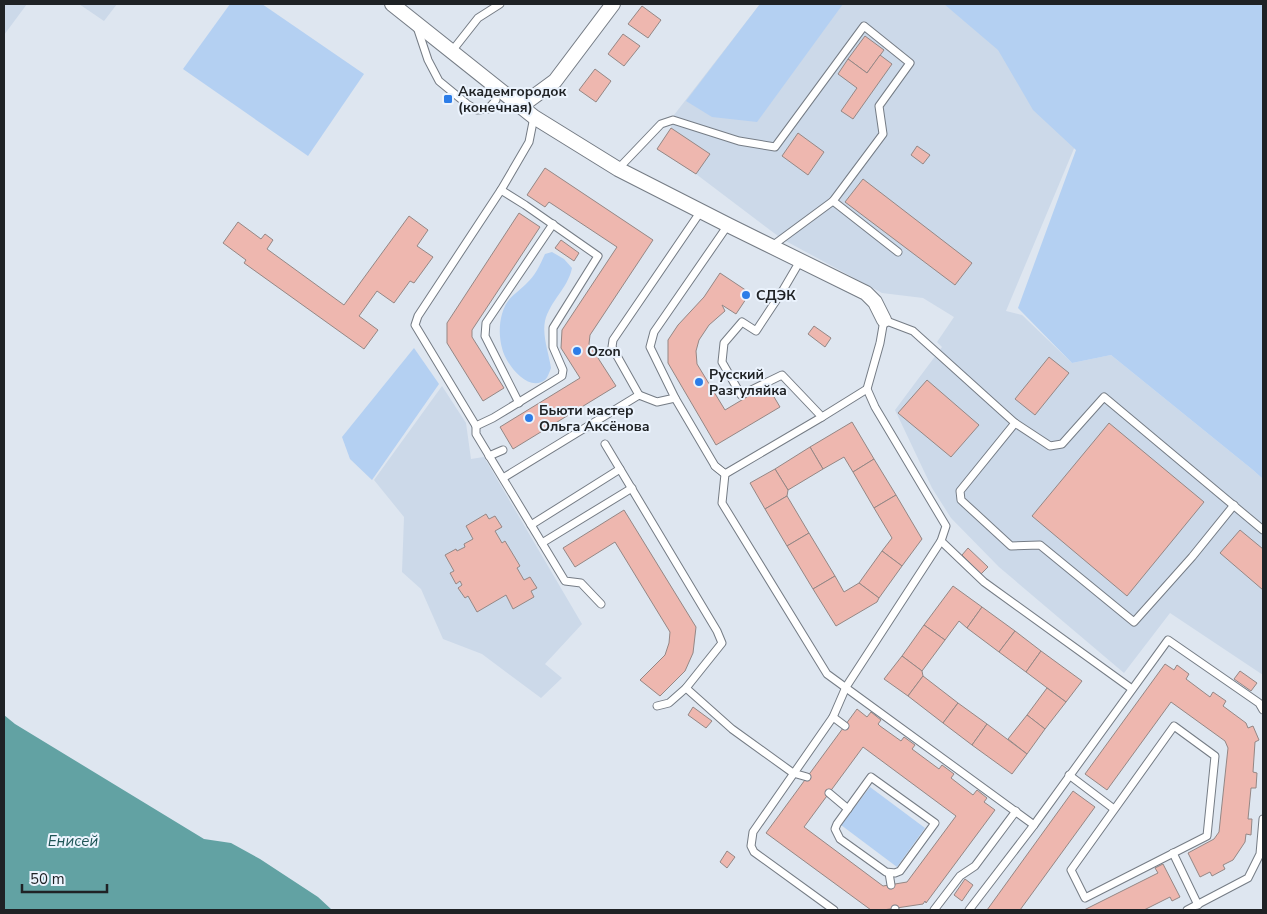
<svg xmlns="http://www.w3.org/2000/svg" width="1267" height="914" viewBox="0 0 1267 914" font-family="'Nunito Sans',sans-serif">
	<style>
		.built { fill: #ccd9e9 }
		.green { fill: #b4d0f2 }
		.water { fill: #62a2a3 }
		.building { fill: #eeb7af; stroke: #948785; fill-rule: evenodd }
		.lines { fill: none; stroke-linecap: round; stroke-linejoin: round }
		.lane-casing { stroke: #757c85; stroke-width: 9 }
		.street-casing { stroke: #757c85; stroke-width: 16 }
		.lane { stroke: #fff; stroke-width: 7 }
		.street { stroke: #fff; stroke-width: 14 }
		.poi-dot { fill: #2c7de8; stroke: #ebf3fd; stroke-width: 2 }
		.labels { text-anchor: middle; dominant-baseline: central; stroke-width: 4; stroke-linejoin: round; paint-order: stroke }
		.poi-label { font-size: 14px; font-weight: bold; fill: #1f2225; stroke: #ebf3fd; text-anchor: start }
		.water-label { font-size: 15px; font-style: italic; fill: #1e5556; stroke: #ebf3fd }
	</style>
	<rect width="100%" height="100%" fill="#dee6f0"/>
	<g class="built">
		<polygon points="4,4 27,4 4,35"/>
		<polygon points="79,4 117,4 104,21"/>
		<polygon points="760,4 1099,4 1119,41 1006,311 1022,315 1072,363 1111,355 1253,470 1263,479 1263,675 1170,613 1124,673 999,567 951,518 932,488 895,410 942,347 937,342 954,317 923,298 882,293 782,239 696,174 657,149 671,128 674,115"/>
		<polygon points="442,386 466,423 471,459 484,457 582,624 545,664 562,678 541,698 482,654 443,639 421,589 402,572 404,517 374,480"/>
	</g>
	<g class="green">
		<polygon points="230,4 262,4 364,74 308,156 183,69"/>
		<polygon points="760,4 843,4 757,122 712,117 686,101"/>
		<polygon points="944,4 1263,4 1263,479 1253,470 1111,355 1072,363 1018,308 1076,150 1033,110 998,50"/>
		<path d="M552,252L564,259L572,268C568,288 550,301 545,321C542,336 549,354 551,368C550,371 548,376 546,379C529,395 505,363 502,348C499,337 499,324 502,314C507,297 515,295 526,284C535,276 540,265 545,254Z"/>
		<polygon points="414,348 439,384 372,480 350,459 342,437"/>
		<polygon points="870,787 925,828 897,867 841,825"/>
	</g>
	<polygon class="water" points="4,715 15,724 204,839 231,843 260,859 318,897 332,910 4,910"/>
	<g class="building">
		<polygon points="642,6 661,20 648,38 628,24"/>
		<polygon points="623,34 640,46 624,66 608,54"/>
		<polygon points="865,36 884,50 867,73 848,59"/>
		<polygon points="880,55 892,64 853,119 841,111 857,88 838,74 848,59 867,73"/>
		<polygon points="595,69 611,81 596,102 579,90"/>
		<polygon points="671,128 710,154 696,174 657,149"/>
		<polygon points="798,133 824,152 808,175 782,156"/>
		<polygon points="917,146 930,155 923,164 911,155"/>
		<polygon points="545,168 653,240 590,335 589,344 616,386 513,449 500,427 580,378 561,348 562,330 617,247 549,202 545,207 527,195"/>
		<polygon points="863,179 972,263 955,285 845,202"/>
		<polygon points="519,213 540,227 472,330 472,337 504,388 483,401 447,343 447,323"/>
		<polygon points="409,216 428,230 417,246 433,257 414,283 410,281 394,303 377,291 359,316 378,330 364,349 244,263 246,260 223,243 238,222 261,239 265,234 273,240 267,249 344,305"/>
		<polygon points="561,240 579,253 574,261 555,248"/>
		<polygon points="720,273 750,293 736,314 722,305 725,311 709,325 699,340 696,351 697,364 725,410 767,385 780,407 716,445 668,363 668,340 678,325 704,297"/>
		<polygon points="814,326 831,338 825,347 808,334"/>
		<polygon points="1049,357 1069,373 1035,415 1015,399"/>
		<polygon points="927,380 979,425 951,457 898,413"/>
		<polygon points="852,422 874,459 853,472 844,457 823,469 810,447"/>
		<polygon points="1109,423 1204,502 1127,596 1032,516"/>
		<polygon points="810,447 823,469 788,490 775,469"/>
		<polygon points="874,459 896,495 874,508 853,472"/>
		<polygon points="775,469 788,490 787,496 765,509 750,483"/>
		<polygon points="896,495 922,539 902,566 882,551 892,538 874,508"/>
		<polygon points="787,496 809,533 787,546 765,509"/>
		<polygon points="624,510 696,627 693,653 685,671 660,696 640,680 665,655 669,643 670,632 615,542 575,567 563,548"/>
		<polygon points="486,514 489,519 495,516 502,527 495,531 502,543 505,541 520,566 517,568 524,580 530,577 537,588 531,591 534,597 513,609 506,595 477,612 468,596 465,598 458,588 462,585 460,581 456,584 450,573 454,571 445,555 456,549 457,551 465,547 464,544 473,539 466,526"/>
		<polygon points="1240,530 1263,549 1263,590 1220,553"/>
		<polygon points="809,533 835,576 813,589 787,546"/>
		<polygon points="968,548 988,567 981,574 962,555"/>
		<polygon points="882,551 902,566 879,598 859,583"/>
		<polygon points="835,576 844,592 859,583 879,598 877,602 836,626 813,589"/>
		<polygon points="953,586 982,607 967,628 959,621 945,640 924,625"/>
		<polygon points="982,607 1015,631 999,652 967,628"/>
		<polygon points="924,625 945,640 922,671 902,656"/>
		<polygon points="1015,631 1041,651 1026,672 999,652"/>
		<polygon points="1041,651 1082,681 1066,702 1026,672"/>
		<polygon points="902,656 922,671 923,676 908,696 884,679"/>
		<polygon points="1165,664 1174,670 1177,665 1189,674 1186,679 1210,697 1213,692 1226,701 1223,706 1246,723 1248,728 1253,726 1259,740 1255,742 1253,772 1257,773 1256,788 1251,788 1248,819 1252,819 1251,835 1246,834 1245,842 1233,860 1223,865 1225,869 1212,876 1210,872 1200,877 1188,853 1214,839 1219,832 1228,748 1225,741 1171,702 1107,790 1085,774"/>
		<polygon points="1240,671 1257,683 1251,691 1234,679"/>
		<polygon points="923,676 958,703 943,723 908,696"/>
		<polygon points="1047,688 1066,702 1045,729 1027,715"/>
		<polygon points="958,703 987,724 972,745 943,723"/>
		<polygon points="693,707 712,721 706,728 688,715"/>
		<path d="M857,709L867,717L871,712L881,720L878,724L880,726L901,741L904,737L915,745L912,749L939,769L942,765L954,774L951,778L973,795L977,790L987,798L984,802L995,810L926,903L925,901L923,904L883,910H871L766,833ZM863,747L956,816L907,882L883,886L804,827Z"/>
		<polygon points="1027,715 1045,729 1027,754 1008,739"/>
		<polygon points="987,724 1027,754 1012,774 972,745"/>
		<polygon points="1073,791 1095,807 1020,910 987,910"/>
		<polygon points="727,851 735,857 727,868 720,862"/>
		<polygon points="1163,864 1180,897 1172,901 1170,897 1144,910 1084,910 1158,873 1155,868"/>
		<polygon points="965,879 973,885 962,901 954,895"/>
	</g>
	<g class="lines">
		<g class="lane-casing">
			<g id="lane">
				<polyline points="417,27 428,60 439,81 467,104 477,110 488,109 496,100 497,87"/>
				<polyline points="452,51 478,18 500,4"/>
				<polyline points="534,117 529,142 501,190 418,316 415,325 476,426 476,434 565,581 581,583 601,604"/>
				<polyline points="618,169 661,124 673,120 739,141 775,147 864,26 910,63 879,106 883,134 833,201 772,246"/>
				<polyline points="833,201 898,252"/>
				<polyline points="800,261 783,290 756,331 742,322 724,343 722,362 741,395 782,375 822,417 867,389"/>
				<polyline points="639,395 612,347 613,340 701,211"/>
				<polyline points="675,398 715,466 725,474 822,417"/>
				<polyline points="519,403 485,336 486,323 553,224"/>
				<polyline points="1015,423 960,491 961,500 1011,546 1040,545 1134,622 1192,557 1234,505"/>
				<polyline points="476,426 493,418 562,376 563,370 553,347 553,328 598,256 525,205 501,190"/>
				<polyline points="605,444 717,631 722,643 686,688 732,729 793,773 807,777"/>
				<polyline points="489,456 503,450"/>
				<polyline points="715,466 725,474 722,503 827,674 1034,825"/>
				<polyline points="503,478 639,395 657,402 675,398 650,347 654,332 728,225"/>
				<polyline points="531,525 620,469"/>
				<polyline points="542,543 632,488"/>
				<polyline points="1132,689 984,582 941,541 946,526 875,407 867,389 880,343 884,320 913,331 1015,423 1050,446 1062,444 1104,397 1263,530"/>
				<polyline points="657,706 669,703 686,688"/>
				<polyline points="833,717 845,726"/>
				<polygon points="1174,726 1215,756 1207,836 1085,898 1071,870"/>
				<polyline points="1069,775 1114,809"/>
				<polygon points="871,777 935,823 900,871 895,873 886,872 840,839 835,829 837,824"/>
				<polyline points="829,793 848,809"/>
				<polyline points="1173,853 1198,905"/>
				<polyline points="889,873 891,885"/>
				<polyline points="895,909 895,910"/>
				<polyline points="834,910 754,852 751,846 753,832 833,717 846,687 941,541"/>
				<polyline points="934,910 960,876 975,866 1016,811"/>
				<polyline points="969,910 1034,825 1168,640 1259,703 1263,710"/>
				<polyline points="1187,910 1248,878 1260,854 1263,819"/>
			</g>
		</g>
		<g class="street-casing">
			<g id="street">
				<polyline points="392,4 534,117 618,169 728,225 866,293 875,302 884,320"/>
				<polyline points="521,106 555,81 613,4"/>
			</g>
		</g>
		<use href="#lane" class="lane"/>
		<use href="#street" class="street"/>
	</g>
	<g class="poi-dot">
		<rect x="443" y="94" width="10" height="10" rx="2.5"/>
		<circle cx="746" cy="295" r="5"/>
		<circle cx="577" cy="351" r="5"/>
		<circle cx="699" cy="382" r="5"/>
		<circle cx="529" cy="418" r="5"/>
	</g>
	<g class="labels">
		<g class="poi-label">
			<text x="458" y="91">Академгородок<tspan x="458" dy="16">(конечная)</tspan></text>
			<text x="756" y="295">СДЭК</text>
			<text x="587" y="351">Ozon</text>
			<text x="709" y="374">Русский<tspan x="709" dy="16">Разгуляйка</tspan></text>
			<text x="539" y="410">Бьюти мастер<tspan x="539" dy="16">Oльга Аксёнова</tspan></text>
		</g>
		<g class="water-label">
			<text x="73" y="841">Енисей</text>
		</g>
	</g>
	<rect width="1267" height="914" fill="none" stroke="#1f2225" stroke-width="10"/>
	<path d="M22 884v8h85v-8" fill="none" stroke="#1f2225" stroke-width="2.5"/>
	<text x="30" y="884" font-size="15" fill="#1f2225" stroke="#ebf3fd" stroke-width="4" paint-order="stroke">50 m</text>
</svg>
